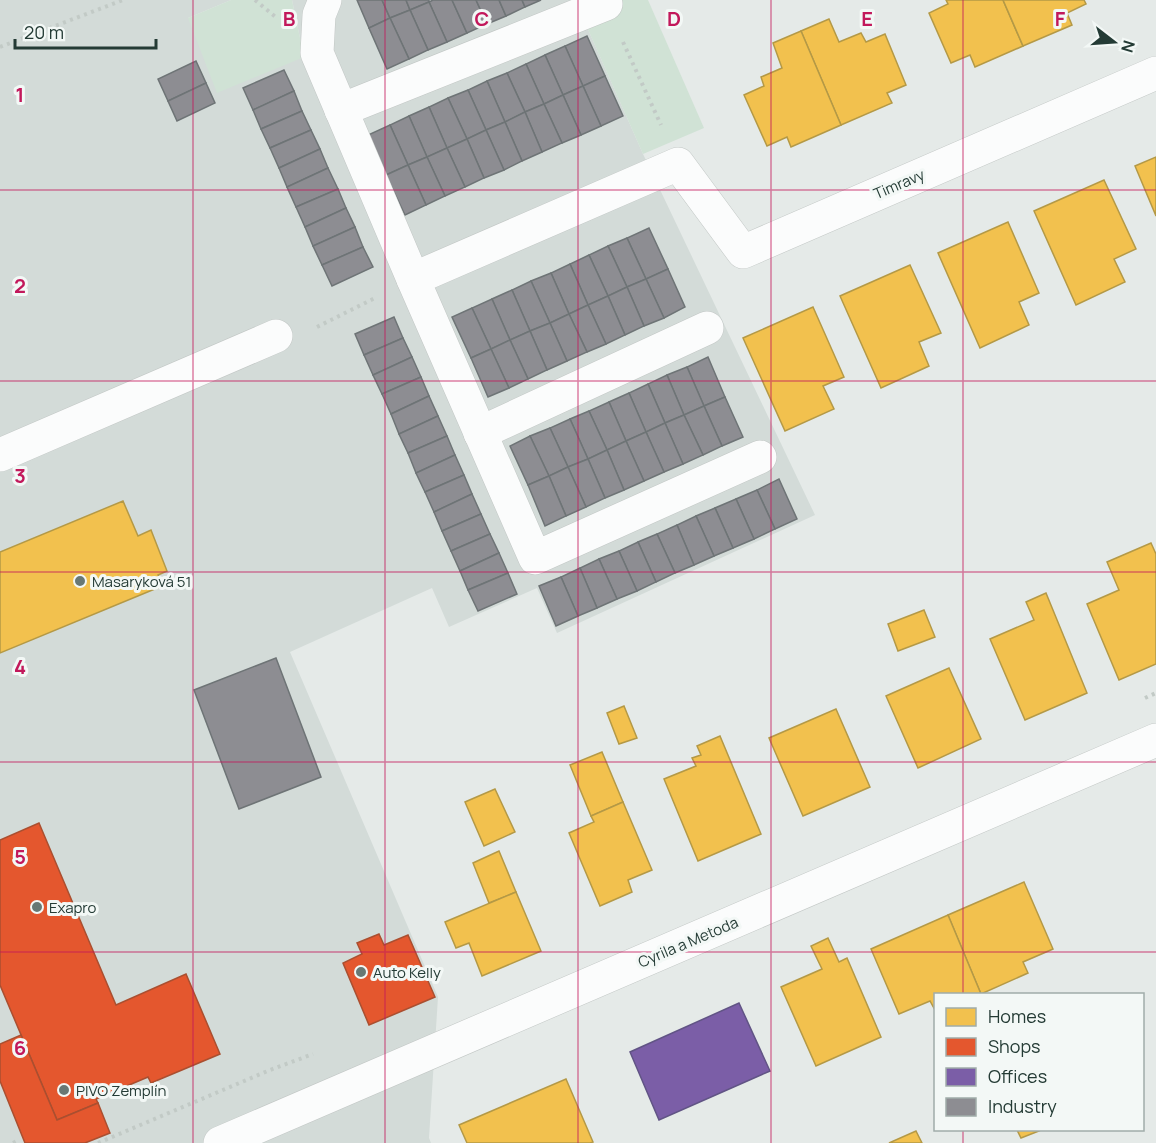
<svg xmlns="http://www.w3.org/2000/svg" width="1156" height="1143" viewBox="0 0 1156 1143" font-family="Manrope,sans-serif">
	<style>
		.built { fill: #d3dbd8 }
		.green { fill: #d0e2d5 }
		.homes { fill: #f2c14e; stroke: #b49946; stroke-width: 1.5 }
		.shops { fill: #e4572e; stroke: #aa4f30; stroke-width: 1.5 }
		.offices { fill: #7b5ea7; stroke: #615485; stroke-width: 1.5 }
		.industry { fill: #8d8d92; stroke: #6e7476; stroke-width: 1.5 }
		.lines { fill: none; stroke-linecap: round; stroke-linejoin: round }
		.minor-casing { stroke: #c2c7c5; stroke-width: 34 }
		.path { stroke: #c2cac6; stroke-width: 4; stroke-dasharray: 3 4.5; stroke-linecap: butt }
		.minor { stroke: #fbfcfc; stroke-width: 33 }
		.grid { fill: none; stroke: #c2185b; stroke-width: 1.5; stroke-opacity: 0.55 }
		.poi-dot { fill: #687874; stroke: #f3f8f6; stroke-width: 2 }
		.labels { text-anchor: middle; dominant-baseline: central; stroke-width: 6; stroke-linejoin: round; paint-order: stroke }
		.street-label { font-size: 15px; fill: #243b35; stroke: #f3f8f6 }
		.poi-label { font-size: 15px; fill: #243b35; stroke: #f3f8f6; text-anchor: start }
		.grid-label { font-size: 20px; text-anchor: middle; font-weight: bold; fill: #c2185b; stroke: #f3f8f6; stroke-width: 6; stroke-linejoin: round; paint-order: stroke }
	</style>
	<rect width="100%" height="100%" fill="#e5eae8"/>
	<polygon class="built" points="0,0 231,0 188,18 304,57 292,0 575,0 643,154 815,515 557,633 537,588 449,627 432,588 290,652 438,997 429,1138 431,1143 0,1143"/>
	<g class="green">
		<polygon points="231,0 292,0 304,57 217,93 188,18"/>
		<polygon points="575,0 648,0 704,128 643,154"/>
	</g>
	<g class="homes">
		<polygon points="946,0 1003,0 1023,46 975,67 970,55 951,63 929,13 948,4"/>
		<polygon points="1003,0 1084,0 1086,4 1067,13 1072,25 1023,46"/>
		<polygon points="829,19 839,42 861,33 866,42 885,34 906,85 887,93 892,103 841,125 801,31"/>
		<polygon points="801,31 841,125 791,147 787,137 767,146 744,95 764,86 761,77 782,68 773,43"/>
		<polygon points="1156,157 1156,216 1135,166"/>
		<polygon points="1104,180 1136,249 1114,259 1125,282 1076,305 1034,211"/>
		<polygon points="1008,222 1039,293 1019,302 1029,325 980,348 938,253"/>
		<polygon points="910,265 941,333 919,342 929,366 881,388 840,296"/>
		<polygon points="813,307 844,377 823,386 834,409 785,431 743,338"/>
		<polygon points="123,501 138,536 151,530 167,571 158,575 162,586 0,653 0,552"/>
		<polygon points="1151,543 1156,554 1156,664 1119,680 1087,604 1119,590 1107,562"/>
		<polygon points="1046,593 1087,693 1025,720 990,639 1034,620 1026,602"/>
		<polygon points="924,610 935,637 898,651 888,624"/>
		<polygon points="949,668 981,739 918,768 886,696"/>
		<polygon points="624,706 637,738 619,744 607,713"/>
		<polygon points="836,709 870,787 803,816 769,738"/>
		<polygon points="720,736 761,834 698,861 664,779 696,766 692,758 701,755 697,746"/>
		<polygon points="602,752 623,802 591,816 570,765"/>
		<polygon points="495,789 515,832 484,846 465,802"/>
		<polygon points="623,802 652,870 628,880 632,892 600,906 569,833 594,822 591,816"/>
		<polygon points="499,851 516,892 489,903 473,863"/>
		<polygon points="1024,882 1053,949 1023,962 1028,973 981,994 948,915"/>
		<polygon points="516,892 541,951 482,976 469,943 456,948 445,922"/>
		<polygon points="948,915 981,994 936,994 936,1012 930,1001 899,1014 871,949"/>
		<polygon points="828,938 839,962 847,958 881,1037 816,1066 781,987 822,969 811,946"/>
		<polygon points="566,1079 593,1142 590,1143 467,1143 459,1125"/>
		<polygon points="1017,1130 1038,1130 1039,1131 1021,1138"/>
		<polygon points="916,1131 922,1143 889,1143"/>
	</g>
	<g class="shops">
		<polygon points="39,823 116,1005 186,974 220,1054 151,1083 148,1077 96,1099 98,1103 57,1120 0,985 0,840"/>
		<polygon points="379,934 384,945 408,935 435,997 369,1025 343,963 362,954 357,943"/>
		<polygon points="21,1035 57,1120 98,1103 110,1133 85,1143 25,1143 0,1081 0,1044"/>
	</g>
	<polygon class="offices" points="739,1003 770,1071 659,1120 630,1052"/>
	<g class="industry">
		<polygon points="357,0 382,0 390,18 369,28"/>
		<polygon points="382,0 406,0 410,10 390,18"/>
		<polygon points="406,0 429,0 429,2 410,10"/>
		<polygon points="433,0 452,0 467,33 447,42 429,2"/>
		<polygon points="452,0 476,0 487,24 467,33"/>
		<polygon points="476,0 499,0 506,16 487,24"/>
		<polygon points="499,0 522,0 525,7 506,16"/>
		<polygon points="522,0 541,0 525,7"/>
		<polygon points="429,2 447,42 428,50 410,10"/>
		<polygon points="410,10 428,50 409,59 390,18"/>
		<polygon points="390,18 409,59 387,69 369,28"/>
		<polygon points="587,36 605,76 583,86 565,46"/>
		<polygon points="565,46 583,86 563,95 545,55"/>
		<polygon points="545,55 563,95 544,104 526,64"/>
		<polygon points="196,61 206,83 168,101 158,79"/>
		<polygon points="526,64 544,104 525,112 507,73"/>
		<polygon points="284,70 294,91 253,110 243,88"/>
		<polygon points="507,73 525,112 505,122 487,81"/>
		<polygon points="605,76 623,116 601,126 583,86"/>
		<polygon points="487,81 505,122 486,130 468,90"/>
		<polygon points="206,83 215,103 177,121 168,101"/>
		<polygon points="583,86 601,126 581,135 563,95"/>
		<polygon points="468,90 486,130 467,139 448,98"/>
		<polygon points="294,91 302,111 261,129 253,110"/>
		<polygon points="563,95 581,135 562,143 544,104"/>
		<polygon points="448,98 467,139 447,148 429,107"/>
		<polygon points="544,104 562,143 542,152 525,112"/>
		<polygon points="429,107 447,148 427,157 409,116"/>
		<polygon points="302,111 311,130 270,148 261,129"/>
		<polygon points="525,112 542,152 522,161 505,122"/>
		<polygon points="409,116 427,157 408,165 390,125"/>
		<polygon points="505,122 522,161 504,170 486,130"/>
		<polygon points="390,125 408,165 386,175 368,135"/>
		<polygon points="311,130 320,149 279,168 270,148"/>
		<polygon points="486,130 504,170 484,178 467,139"/>
		<polygon points="467,139 484,178 465,187 447,148"/>
		<polygon points="447,148 465,187 445,196 427,157"/>
		<polygon points="320,149 328,168 287,187 279,168"/>
		<polygon points="427,157 445,196 426,205 408,165"/>
		<polygon points="408,165 426,205 405,215 386,175"/>
		<polygon points="328,168 338,189 296,207 287,187"/>
		<polygon points="338,189 346,208 305,227 296,207"/>
		<polygon points="346,208 355,227 313,246 305,227"/>
		<polygon points="355,227 363,247 322,265 313,246"/>
		<polygon points="649,228 668,269 646,279 627,238"/>
		<polygon points="627,238 646,279 627,287 608,246"/>
		<polygon points="608,246 627,287 608,296 589,255"/>
		<polygon points="363,247 373,267 332,286 322,265"/>
		<polygon points="589,255 608,296 588,305 570,264"/>
		<polygon points="570,264 588,305 569,314 551,273"/>
		<polygon points="668,269 685,307 664,318 646,279"/>
		<polygon points="551,273 569,314 550,323 531,281"/>
		<polygon points="646,279 664,318 644,326 627,287"/>
		<polygon points="531,281 550,323 530,331 512,290"/>
		<polygon points="627,287 644,326 625,335 608,296"/>
		<polygon points="512,290 530,331 510,340 492,299"/>
		<polygon points="608,296 625,335 606,344 588,305"/>
		<polygon points="492,299 510,340 491,349 472,308"/>
		<polygon points="588,305 606,344 587,352 569,314"/>
		<polygon points="472,308 491,349 471,358 452,317"/>
		<polygon points="569,314 587,352 567,361 550,323"/>
		<polygon points="394,317 403,338 364,355 355,334"/>
		<polygon points="550,323 567,361 547,370 530,331"/>
		<polygon points="530,331 547,370 528,379 510,340"/>
		<polygon points="403,338 412,357 373,375 364,355"/>
		<polygon points="510,340 528,379 509,388 491,349"/>
		<polygon points="491,349 509,388 488,397 471,358"/>
		<polygon points="412,357 421,377 382,394 373,375"/>
		<polygon points="708,357 725,397 704,406 687,367"/>
		<polygon points="687,367 704,406 684,415 667,375"/>
		<polygon points="667,375 684,415 665,423 648,384"/>
		<polygon points="421,377 429,396 391,414 382,394"/>
		<polygon points="648,384 665,423 646,432 629,393"/>
		<polygon points="629,393 646,432 626,441 609,402"/>
		<polygon points="429,396 438,416 399,434 391,414"/>
		<polygon points="725,397 743,437 722,446 704,406"/>
		<polygon points="609,402 626,441 607,450 589,411"/>
		<polygon points="704,406 722,446 703,455 684,415"/>
		<polygon points="589,411 607,450 588,459 570,419"/>
		<polygon points="684,415 703,455 683,464 665,423"/>
		<polygon points="438,416 447,436 408,453 399,434"/>
		<polygon points="570,419 588,459 568,467 550,428"/>
		<polygon points="665,423 683,464 664,472 646,432"/>
		<polygon points="550,428 568,467 549,476 530,436"/>
		<polygon points="646,432 664,472 644,481 626,441"/>
		<polygon points="447,436 455,455 416,473 408,453"/>
		<polygon points="530,436 549,476 528,485 510,446"/>
		<polygon points="626,441 644,481 624,490 607,450"/>
		<polygon points="607,450 624,490 605,498 588,459"/>
		<polygon points="455,455 464,475 425,492 416,473"/>
		<polygon points="588,459 605,498 586,507 568,467"/>
		<polygon points="568,467 586,507 566,516 549,476"/>
		<polygon points="464,475 472,494 434,512 425,492"/>
		<polygon points="549,476 566,516 545,526 528,485"/>
		<polygon points="779,479 797,519 775,529 757,490"/>
		<polygon points="757,490 775,529 754,539 736,499"/>
		<polygon points="472,494 481,514 442,531 434,512"/>
		<polygon points="736,499 754,539 733,548 715,508"/>
		<polygon points="715,508 733,548 714,556 696,516"/>
		<polygon points="481,514 490,534 451,551 442,531"/>
		<polygon points="696,516 714,556 694,565 677,525"/>
		<polygon points="677,525 694,565 675,573 657,534"/>
		<polygon points="490,534 499,553 460,571 451,551"/>
		<polygon points="657,534 675,573 656,582 638,542"/>
		<polygon points="638,542 656,582 637,591 619,551"/>
		<polygon points="619,551 637,591 617,599 599,559"/>
		<polygon points="499,553 508,573 468,590 460,571"/>
		<polygon points="599,559 617,599 597,608 580,568"/>
		<polygon points="580,568 597,608 578,616 561,577"/>
		<polygon points="508,573 517,594 478,611 468,590"/>
		<polygon points="561,577 578,616 556,626 539,586"/>
		<polygon points="276,658 321,777 239,809 194,690"/>
	</g>
	<g class="lines">
		<g class="minor-casing">
			<g id="minor">
				<polyline points="325,0 319,15 317,53 413,279 535,558 760,457"/>
				<polyline points="341,110 606,4"/>
				<polyline points="413,279 678,164 743,252 1156,73"/>
				<polyline points="480,433 707,328"/>
				<polyline points="0,455 276,336"/>
				<polyline points="220,1143 1156,740"/>
			</g>
		</g>
		<g class="path">
			<polyline points="255,0 278,19"/>
			<polyline points="623,42 661,125"/>
			<polyline points="0,47 123,0"/>
			<polyline points="317,327 377,297"/>
			<polyline points="1145,698 1156,693"/>
			<polyline points="13,1143 17,1141"/>
			<polyline points="98,1143 270,1070 313,1054"/>
		</g>
		<use href="#minor" class="minor"/>
	</g>
	<path class="grid" d="M193,0V1143M385,0V1143M578,0V1143M771,0V1143M963,0V994M0,190H1156M0,381H1156M0,572H1156M0,762H1156M0,952H1156M963,1130V1143"/>
	<g class="poi-dot">
		<circle cx="80" cy="581" r="6"/>
		<circle cx="37" cy="907" r="6"/>
		<circle cx="361" cy="972" r="6"/>
		<circle cx="64" cy="1090" r="6"/>
	</g>
	<g class="labels">
		<g class="street-label">
			<text transform="translate(899 184) rotate(-23)">Timravy</text>
			<text transform="translate(688 942) rotate(-23)">Cyrila a Metoda</text>
		</g>
		<g class="poi-label">
			<text x="92" y="581">Masaryková 51</text>
			<text x="49" y="907">Exapro</text>
			<text x="373" y="972">Auto Kelly</text>
			<text x="76" y="1090">PIVO Zemplín</text>
		</g>
	</g>
	<g class="grid-label">
		<text x="289" y="26">B</text>
		<text x="482" y="26">C</text>
		<text x="674" y="26">D</text>
		<text x="867" y="26">E</text>
		<text x="1060" y="26">F</text>
		<text x="20" y="102">1</text>
		<text x="20" y="293">2</text>
		<text x="20" y="483">3</text>
		<text x="20" y="674">4</text>
		<text x="20" y="864">5</text>
		<text x="20" y="1055">6</text>
	</g>
	<rect x="934" y="993" width="210" height="138" fill="#f3f8f6" stroke="#a0aca9" stroke-width="1.5"/>
	<rect x="946" y="1008" width="30" height="18" fill="#f2c14e" stroke="#a0aca9" stroke-width="1.5"/>
	<text x="988" y="1023" font-size="18" fill="#243b35">Homes</text>
	<rect x="946" y="1038" width="30" height="18" fill="#e4572e" stroke="#a0aca9" stroke-width="1.5"/>
	<text x="988" y="1053" font-size="18" fill="#243b35">Shops</text>
	<rect x="946" y="1068" width="30" height="18" fill="#7b5ea7" stroke="#a0aca9" stroke-width="1.5"/>
	<text x="988" y="1083" font-size="18" fill="#243b35">Offices</text>
	<rect x="946" y="1098" width="30" height="18" fill="#8d8d92" stroke="#a0aca9" stroke-width="1.5"/>
	<text x="988" y="1113" font-size="18" fill="#243b35">Industry</text>
	<g transform="translate(1114 42) rotate(107)" stroke="#f3f8f6" stroke-width="4.5" paint-order="stroke">
	<path d="M0-4.5L10 22L0 15L-10 22Z" fill="#243b35"/>
	<text y="-9" font-size="16" font-weight="bold" text-anchor="middle" fill="#243b35">N</text>
	</g>
	<path d="M15 39v9h141v-9" fill="none" stroke="#243b35" stroke-width="3"/>
	<text x="24" y="39" font-size="18" fill="#243b35" stroke="#f3f8f6" stroke-width="4.5" paint-order="stroke">20 m</text>
</svg>
